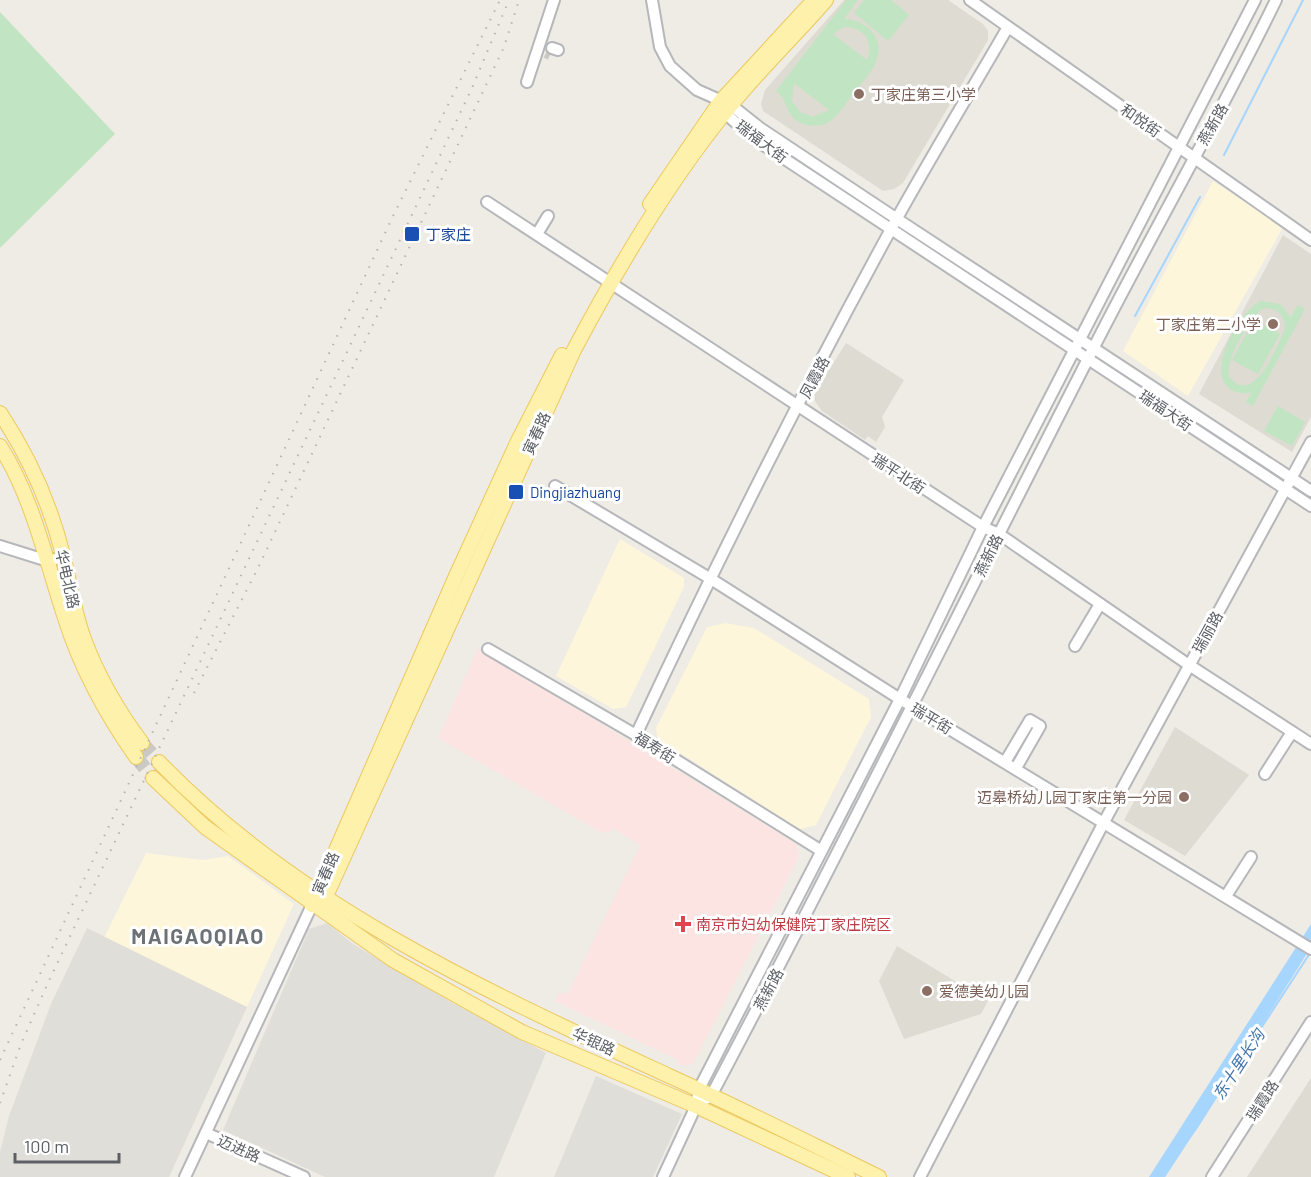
<svg xmlns="http://www.w3.org/2000/svg" width="1311" height="1177" viewBox="0 0 1311 1177" font-family="Barlow,'Noto Sans SC',sans-serif">
	<style>
		.commercial { fill: #fdf6db }
		.industrial { fill: #e0ded9 }
		.education { fill: #dedbd2 }
		.medical { fill: #fbe4e1 }
		.green { fill: #c1e5c2; fill-rule: evenodd }
		.water { fill: #a6d5fd }
		.lines { fill: none; stroke-linecap: round; stroke-linejoin: round }
		.stream { stroke: #a6d5fd; stroke-width: 2 }
		.minor-tunnel { stroke: #cac9c4; stroke-width: 10; stroke-dasharray: 10 5; stroke-linecap: butt }
		.major-tunnel { stroke: #cac9c4; stroke-width: 14; stroke-dasharray: 14 7; stroke-linecap: butt }
		.minor-casing { stroke: #b5b7bb; stroke-width: 14 }
		.major-casing { stroke: #eec85e; stroke-width: 16 }
		.minor { stroke: #fff; stroke-width: 10 }
		.major { stroke: #fdf1ab; stroke-width: 14 }
		.rail { stroke: #b3b4b5; stroke-width: 2; stroke-dasharray: 1.5 8; stroke-linecap: butt }
		.education-dot { fill: #8d6e63; stroke: #fff; stroke-width: 2 }
		.transit-dot { fill: #1a4fb4; stroke: #fff; stroke-width: 2 }
		.health-dot { fill: #e0444e; stroke: #fff; stroke-width: 2 }
		.labels { text-anchor: middle; dominant-baseline: central; stroke-width: 6; stroke-linejoin: round; paint-order: stroke }
		.education-label { font-size: 15px; fill: #785e54; stroke: #fff; text-anchor: start }
		.street-label { font-size: 15px; fill: #5c6065; stroke: #fff }
		.transit-label { font-size: 15px; fill: #164399; stroke: #fff; text-anchor: start }
		.health-label { font-size: 15px; fill: #be3a42; stroke: #fff; text-anchor: start }
		.water-label { font-size: 16px; font-style: italic; fill: #4276ae; stroke: #fff }
		.district-label { font-size: 21px; font-weight: bold; letter-spacing: 1.5px; fill: #6d7276; stroke: #fff }
	</style>
	<rect width="100%" height="100%" fill="#eeece4"/>
	<g class="commercial">
		<polygon points="1213,181 1283,227 1188,396 1123,351"/>
		<polygon points="620,539 684,578 684,587 626,707 613,709 556,676"/>
		<polygon points="725,623 754,628 869,699 871,717 816,825 800,829 661,741 657,736 656,728 707,627"/>
		<polygon points="146,853 203,860 228,856 294,904 247,1007 104,938"/>
	</g>
	<g class="industrial">
		<polygon points="327,923 353,944 449,1001 546,1053 494,1177 325,1177 223,1130 309,929"/>
		<polygon points="87,928 247,1007 169,1177 0,1177 0,1152 9,1116 51,1004"/>
		<polygon points="596,1076 682,1114 653,1177 554,1177"/>
	</g>
	<g class="education">
		<polygon points="844,0 948,0 983,24 988,31 988,40 903,183 894,189 883,191 763,111 761,104 765,90"/>
		<polygon points="1283,235 1311,254 1311,417 1292,452 1199,394"/>
		<polygon points="846,343 904,380 882,417 885,427 876,442 868,436 865,440 822,411 815,401 815,392"/>
		<polygon points="1175,727 1249,775 1185,856 1124,820"/>
		<polygon points="897,946 988,1001 981,1014 904,1039 879,981"/>
		<polygon points="1311,1078 1311,1177 1247,1177"/>
	</g>
	<polygon class="medical" points="478,648 795,843 798,849 799,857 693,1064 681,1066 676,1059 555,1001 559,992 567,995 640,845 612,828 610,832 602,833 438,738"/>
	<g class="green">
		<path d="M846,0H858L844,19C866,19 886,38 876,62C871,74 860,85 852,95C845,105 838,117 827,123C820,126 812,127 804,124C785,119 789,100 776,91ZM844,27C863,26 875,42 867,60L833,34ZM794,84H795L829,110L813,117L800,112L792,101Z"/>
		<polygon points="864,0 891,0 909,15 888,41 854,13"/>
		<polygon points="0,12 115,134 0,248"/>
		<path d="M1261,301L1280,304L1291,317L1298,305L1305,309L1253,406L1246,402L1251,393C1190,397 1238,309 1261,301ZM1265,308C1278,308 1285,316 1285,328C1278,346 1253,409 1229,376C1225,361 1251,313 1265,308Z"/>
		<polygon points="1254,320 1280,334 1258,374 1232,360"/>
		<polygon points="1278,406 1305,422 1292,446 1264,431"/>
	</g>
	<polygon class="water" points="1311,924 1311,947 1199,1126 1163,1177 1149,1177"/>
	<g class="lines">
		<g class="stream">
			<polyline points="1224,155 1303,0"/>
			<polyline points="1135,316 1200,197"/>
			<polyline points="1164,1177 1310,953"/>
		</g>
		<polyline class="minor-tunnel" points="546,53 550,55"/>
		<g class="major-tunnel">
			<polyline points="142,743 159,762"/>
			<polyline points="136,757 153,778"/>
		</g>
		<g class="minor-casing">
			<g id="minor">
				<polyline points="652,0 660,47 670,66 697,90 731,105 760,128 897,219 1311,491"/>
				<polyline points="970,0 1311,240"/>
				<polyline points="552,48 558,50"/>
				<polyline points="527,82 554,0"/>
				<polyline points="722,108 725,113 753,138 1311,506"/>
				<polyline points="487,202 983,527 999,534 1189,665 1311,744"/>
				<polyline points="537,234 548,216"/>
				<polyline points="555,486 711,579 900,699 1311,949"/>
				<polyline points="0,546 48,561 63,557"/>
				<polyline points="1075,646 1100,604"/>
				<polyline points="488,649 636,735 820,850"/>
				<path d="M636,735C717,561 804,388 896,220C932,155 971,91 1008,27"/>
				<polyline points="1005,762 1030,720 1040,726 1016,768"/>
				<polyline points="1265,774 1292,732"/>
				<polyline points="1226,896 1251,857"/>
				<path d="M706,1099L711,1096C842,849 965,599 1092,351C1152,233 1218,119 1276,0"/>
				<polyline points="206,1133 304,1177"/>
				<polyline points="185,1177 312,905"/>
				<polyline points="663,1177 696,1106 699,1089 900,699 983,527 1255,0"/>
				<polyline points="920,1177 1104,822 1311,442"/>
				<polyline points="1212,1177 1311,1022"/>
			</g>
		</g>
		<g class="major-casing">
			<g id="major">
				<polyline points="650,204 720,102 814,0"/>
				<path d="M0,413C30,458 50,503 63,555C70,583 74,612 84,639C98,677 118,711 142,743"/>
				<path d="M0,446C33,498 46,561 65,618C81,669 106,714 136,757"/>
				<path d="M159,762C296,905 490,993 667,1075C738,1107 809,1143 879,1177"/>
				<polyline points="153,778 205,827 393,960 522,1032 696,1106 848,1177"/>
				<path d="M312,905L326,896L574,350C619,265 670,179 731,105C761,68 795,36 826,0"/>
				<polyline points="312,905 456,576 517,443 562,355"/>
			</g>
		</g>
		<use href="#minor" class="minor"/>
		<use href="#major" class="major"/>
		<g class="rail">
			<polyline points="194,693 258,568 504,47 519,0"/>
			<polyline points="0,1060 393,216 500,0"/>
			<polyline points="0,1103 21,1044 47,985 472,88 509,0"/>
		</g>
	</g>
	<g class="education-dot">
		<circle cx="859" cy="94" r="6"/>
		<circle cx="1273" cy="324" r="6"/>
		<circle cx="1184" cy="797" r="6"/>
		<circle cx="927" cy="991" r="6"/>
	</g>
	<g class="transit-dot">
		<rect x="404" y="226" width="16" height="16" rx="3"/>
		<rect x="508" y="484" width="16" height="16" rx="3"/>
	</g>
	<path class="health-dot" d="M680 915h6v6h6v6h-6v6h-6v-6h-6v-6h6z"/>
	<g class="labels">
		<g class="education-label">
			<text x="871" y="94">丁家庄第三小学</text>
			<text x="1261" y="324" text-anchor="end">丁家庄第二小学</text>
			<text x="1172" y="797" text-anchor="end">迈皋桥幼儿园丁家庄第一分园</text>
			<text x="939" y="991">爱德美幼儿园</text>
		</g>
		<g class="street-label">
			<text transform="translate(1141 120) rotate(35)">和悦街</text>
			<text transform="translate(1212 124) rotate(-60)">燕新路</text>
			<text transform="translate(762 141) rotate(37)">瑞福大街</text>
			<text transform="translate(814 377) rotate(-62)">凤霞路</text>
			<text transform="translate(1166 410) rotate(34)">瑞福大街</text>
			<text transform="translate(536 433) rotate(-65)">寅春路</text>
			<text transform="translate(899 473) rotate(33)">瑞平北街</text>
			<text transform="translate(988 555) rotate(-64)">燕新路</text>
			<text transform="translate(68 579) rotate(77)">华电北路</text>
			<text transform="translate(1207 632) rotate(-61)">瑞丽路</text>
			<text transform="translate(932 718) rotate(31)">瑞平街</text>
			<text transform="translate(655 747) rotate(32)">福寿街</text>
			<text transform="translate(325 873) rotate(-67)">寅春路</text>
			<text transform="translate(768 989) rotate(-62)">燕新路</text>
			<text transform="translate(594 1041) rotate(25)">华银路</text>
			<text transform="translate(1262 1100) rotate(-57)">瑞霞路</text>
			<text transform="translate(239 1148) rotate(24)">迈进路</text>
		</g>
		<g class="transit-label">
			<text x="426" y="234">丁家庄</text>
			<text x="530" y="492">Dingjiazhuang</text>
		</g>
		<g class="health-label">
			<text x="696" y="924">南京市妇幼保健院丁家庄院区</text>
		</g>
		<g class="water-label">
			<text transform="translate(1238 1064) rotate(-57)">东十里长沟</text>
		</g>
		<g class="district-label">
			<text x="198" y="935">MAIGAOQIAO</text>
		</g>
	</g>
	<path d="M15 1153v9h104v-9" fill="none" stroke="#5c6065" stroke-width="3"/>
	<text x="24" y="1153" font-size="18" fill="#5c6065" stroke="#ffffff" stroke-width="4.5" paint-order="stroke">100 m</text>
</svg>
